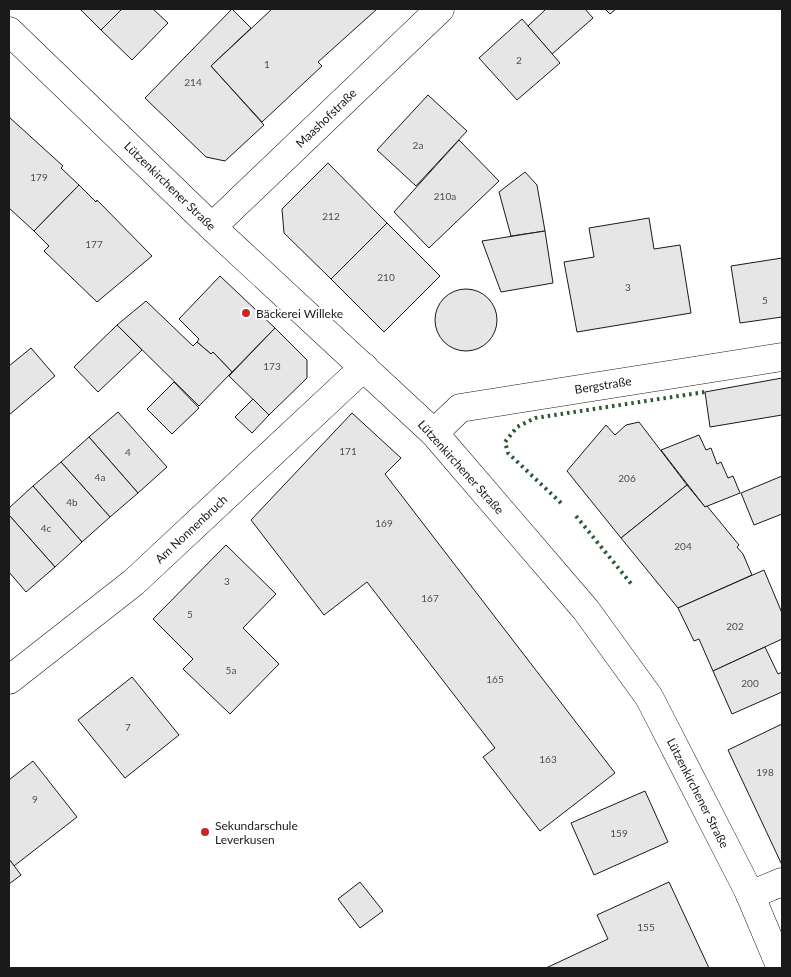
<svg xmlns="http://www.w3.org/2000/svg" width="791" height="977" viewBox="0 0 791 977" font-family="Lato,sans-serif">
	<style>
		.building { fill: #e6e6e6; stroke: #1a1a1a }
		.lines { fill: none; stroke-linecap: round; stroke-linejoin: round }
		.minor-casing { stroke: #1a1a1a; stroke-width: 29 }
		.major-casing { stroke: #1a1a1a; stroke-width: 29 }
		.minor { stroke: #fff; stroke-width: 28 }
		.major { stroke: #fff; stroke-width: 28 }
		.hedge { stroke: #2b5a34; stroke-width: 4; stroke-dasharray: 2.5 4; stroke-linecap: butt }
		.poi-dot { fill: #c62828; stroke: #fff; stroke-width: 2 }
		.labels { text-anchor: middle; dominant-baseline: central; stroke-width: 4; stroke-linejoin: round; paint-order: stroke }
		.number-label { font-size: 10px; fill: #4d4d4d }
		.street-label { font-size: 12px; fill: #1a1a1a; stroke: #fff }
		.poi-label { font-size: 12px; fill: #1a1a1a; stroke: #fff; text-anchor: start }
	</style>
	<rect width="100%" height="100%" fill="#fff"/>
	<g class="building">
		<polygon points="80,9 122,9 101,30"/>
		<polygon points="122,9 153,9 168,23 132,60 101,30"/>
		<polygon points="232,9 251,28 211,66 264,125 225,161 206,157 145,98"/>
		<polygon points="272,9 377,9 318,62 322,66 262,122 211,66"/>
		<polygon points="546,9 585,9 593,18 552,54 528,26"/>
		<polygon points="605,9 616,9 610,14"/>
		<polygon points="522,19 560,63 517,100 479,58"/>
		<polygon points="428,95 467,131 416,186 377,150"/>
		<polygon points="9,117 63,166 61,168 79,185 34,231 9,208"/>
		<polygon points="459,140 499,181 429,248 394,212"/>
		<polygon points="328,163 387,223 331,279 284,233 282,209"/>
		<polygon points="525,172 537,185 545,231 511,236 499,192"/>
		<polygon points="79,185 96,202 97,200 152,256 97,302 44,251 49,246 34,231"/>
		<polygon points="649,218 654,249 680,245 691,313 577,332 564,262 594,257 589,228"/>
		<polygon points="387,223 440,276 384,332 331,279"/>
		<polygon points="545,231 553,283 501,292 482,241"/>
		<polygon points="782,258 782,317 740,323 731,266"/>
		<polygon points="220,276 275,328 232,372 213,352 211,354 197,342 199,339 179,319"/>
		<circle cx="466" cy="320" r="31"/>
		<polygon points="146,301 193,346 197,342 211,354 213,352 232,372 199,406 117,325"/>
		<polygon points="117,325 142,350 98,392 74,367"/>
		<polygon points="275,328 307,360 307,378 269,415 229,376"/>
		<polygon points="31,348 55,376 9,415 9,366"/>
		<polygon points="782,378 782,415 710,427 705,392"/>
		<polygon points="174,382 199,408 172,434 147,409"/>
		<polygon points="253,399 269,415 252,433 235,417"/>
		<polygon points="118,412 167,467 138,493 89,437"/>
		<polygon points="352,413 401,458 385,474 615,773 540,831 483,757 495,748 367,582 324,615 251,520"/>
		<polygon points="639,422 687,485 621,538 567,471 606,425 615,435 626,425"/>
		<polygon points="699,435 706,450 711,448 717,464 721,462 728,478 733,476 740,493 705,507 661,450"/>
		<polygon points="89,437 138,493 110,517 61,462"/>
		<polygon points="61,462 110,517 82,542 33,486"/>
		<polygon points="782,476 782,514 754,525 741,493"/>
		<polygon points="687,485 705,507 707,506 739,545 737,547 743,554 752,575 678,608 621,538"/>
		<polygon points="33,486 82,542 55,567 9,515 9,508"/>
		<polygon points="9,515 55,567 26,592 9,572"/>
		<polygon points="226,545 276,594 243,628 279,664 230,714 183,669 193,659 153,619"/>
		<polygon points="764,570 782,613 782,639 713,671 699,639 694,641 678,608"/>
		<polygon points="765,647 778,674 782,672 782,692 732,714 713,671"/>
		<polygon points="132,677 179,735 125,778 78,720"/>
		<polygon points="782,724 782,865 728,750"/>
		<polygon points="33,761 77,817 14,866 9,859 9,780"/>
		<polygon points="645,791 668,842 594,875 571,823"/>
		<polygon points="9,859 21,875 9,884"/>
		<polygon points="360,882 383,911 360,928 338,899"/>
		<polygon points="669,882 709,968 546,968 608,939 597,915"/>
	</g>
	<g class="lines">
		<g class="minor-casing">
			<g id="minor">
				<polyline points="212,227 440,9"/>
				<polyline points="434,433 460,408 782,357"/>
				<polyline points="9,680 134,582 364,367"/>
				<polyline points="750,895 782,882"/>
			</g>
		</g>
		<g class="major-casing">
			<polyline id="major" points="9,31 212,227 434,433 586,610 649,697 749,892 781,968"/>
		</g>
		<use href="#minor" class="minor"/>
		<use href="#major" class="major"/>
		<g class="hedge">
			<polyline points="561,503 508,453 505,442 517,427 535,418 705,392"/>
			<polyline points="576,516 633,586"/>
		</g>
	</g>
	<g class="poi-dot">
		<circle cx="246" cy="313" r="5"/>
		<circle cx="205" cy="832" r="5"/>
	</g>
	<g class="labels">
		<g class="number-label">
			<text x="519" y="60">2</text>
			<text x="267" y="64">1</text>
			<text x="193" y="82">214</text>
			<text x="418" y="145">2a</text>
			<text x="39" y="177">179</text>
			<text x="445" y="196">210a</text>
			<text x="331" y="216">212</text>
			<text x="94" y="244">177</text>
			<text x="386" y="277">210</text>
			<text x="628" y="287">3</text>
			<text x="765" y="300">5</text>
			<text x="272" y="366">173</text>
			<text x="348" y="451">171</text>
			<text x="128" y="452">4</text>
			<text x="100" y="477">4a</text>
			<text x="627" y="478">206</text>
			<text x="72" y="502">4b</text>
			<text x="384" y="523">169</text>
			<text x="46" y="528">4c</text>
			<text x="683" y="546">204</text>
			<text x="227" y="581">3</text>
			<text x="430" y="598">167</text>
			<text x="190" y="614">5</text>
			<text x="735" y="626">202</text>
			<text x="231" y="670">5a</text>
			<text x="495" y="679">165</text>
			<text x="750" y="683">200</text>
			<text x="128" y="727">7</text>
			<text x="548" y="759">163</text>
			<text x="765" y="772">198</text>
			<text x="35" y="799">9</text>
			<text x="619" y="833">159</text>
			<text x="646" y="927">155</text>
		</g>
		<g class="street-label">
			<text transform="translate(326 118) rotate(-44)">Maashofstraße</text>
			<text transform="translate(170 186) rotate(44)">Lützenkirchener Straße</text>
			<text transform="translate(603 385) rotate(-9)">Bergstraße</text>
			<text transform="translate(461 467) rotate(48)">Lützenkirchener Straße</text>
			<text transform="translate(191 529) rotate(-43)">Am Nonnenbruch</text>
			<text transform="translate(698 793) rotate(63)">Lützenkirchener Straße</text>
		</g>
		<g class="poi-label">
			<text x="256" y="313">Bäckerei Willeke</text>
			<text x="215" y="825">Sekundarschule<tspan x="215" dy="14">Leverkusen</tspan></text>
		</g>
	</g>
	<rect width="791" height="977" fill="none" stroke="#1a1a1a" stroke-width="20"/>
</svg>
